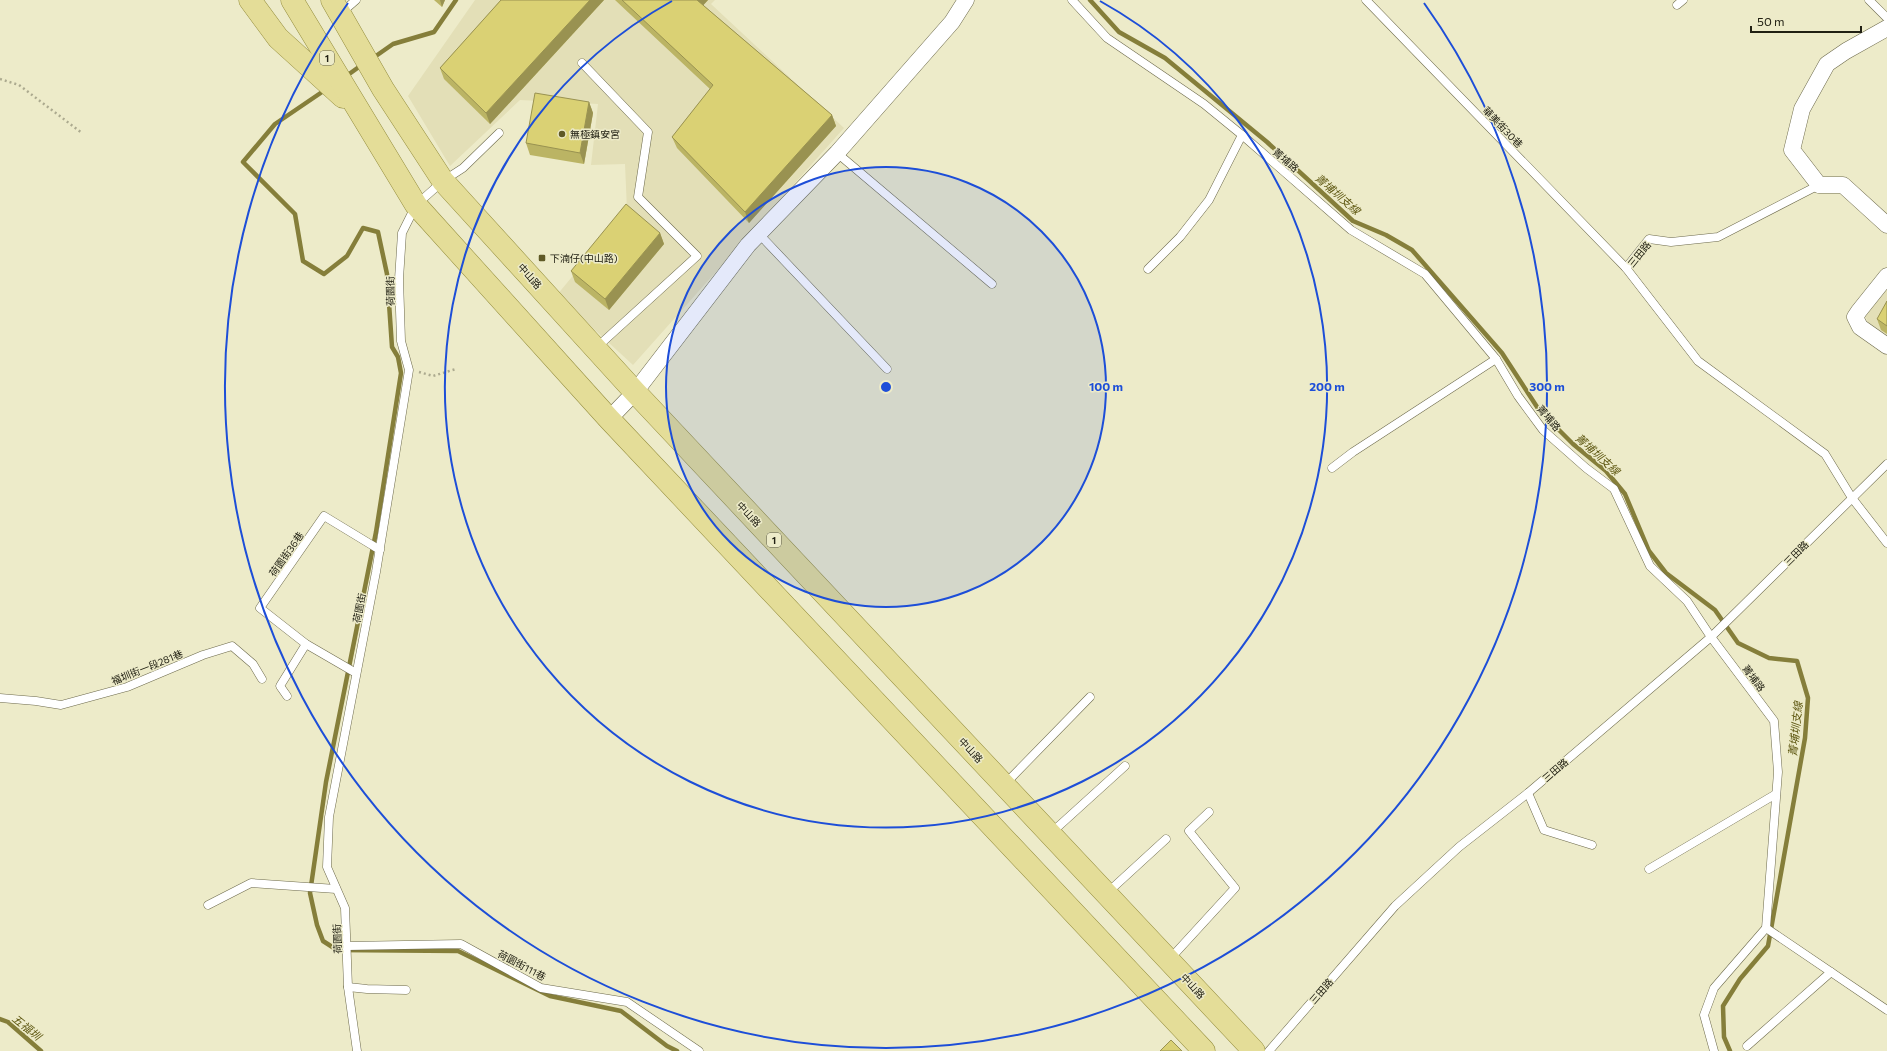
<svg xmlns="http://www.w3.org/2000/svg" width="1887" height="1051" viewBox="0 0 1887 1051" font-family="Commissioner,'Noto Sans TC',sans-serif">
	<style>
		.built { fill: #e3dfb7 }
		.lines { fill: none; stroke-linecap: round; stroke-linejoin: round }
		.stream { stroke: #857e3a; stroke-width: 4.5 }
		.lane-casing { stroke: #6d6a4c; stroke-width: 9 }
		.street-casing { stroke: #6d6a4c; stroke-width: 17 }
		.primary-casing { stroke: #948d3d; stroke-width: 23 }
		.path { stroke: #acaa8f; stroke-width: 2.5; stroke-dasharray: 2 3; stroke-linecap: butt }
		.lane { stroke: #fff; stroke-width: 8 }
		.street { stroke: #fff; stroke-width: 16 }
		.primary { stroke: #e4dd98; stroke-width: 22 }
		.wall { fill: #bbb464 }
		.shaded-wall { fill: #999251 }
		.building { fill: #dad174; stroke: #999251 }
		.ring { fill: none; stroke: #1d4ed8; stroke-width: 2 }
		.poi-dot { fill: #5f5926; stroke: #edebc9; stroke-width: 1.5 }
		.labels { text-anchor: middle; dominant-baseline: central; stroke-width: 3; stroke-linejoin: round; paint-order: stroke }
		.shield { fill: #edebc9; stroke: #5e5d4a; stroke-width: 1 }
		.shield-label { font-size: 9px; font-weight: bold; fill: #212013 }
		.street-label { font-size: 10px; fill: #212013; stroke: #edebc9 }
		.poi-label { font-size: 10px; fill: #212013; stroke: #edebc9; text-anchor: start }
		.water-label { font-size: 11px; font-style: italic; fill: #5f5812; stroke: #edebc9 }
		.centre { fill: #1d4ed8; stroke: #edebc9; stroke-width: 2 }
		.ring-label { font-size: 12px; text-anchor: middle; font-weight: bold; fill: #1d4ed8; stroke: #edebc9; stroke-width: 3; stroke-linejoin: round; paint-order: stroke }
	</style>
	<rect width="100%" height="100%" fill="#edebc9"/>
	<g class="built">
		<polygon points="475,0 715,0 711,4 844,128 633,365 557,295 627,210 625,164 591,165 598,104 520,100 450,166 408,96"/>
		<polygon points="1887,288 1887,337 1869,324 1865,316"/>
	</g>
	<g class="lines">
		<g class="stream">
			<polyline points="1090,0 1119,32 1165,58 1267,142 1353,221 1386,235 1412,250 1502,353 1539,410 1573,444 1606,471 1625,494 1649,551 1666,573 1715,610 1738,643 1769,658 1797,661 1808,698 1805,738 1768,946 1740,979 1723,1006 1724,1037 1730,1051"/>
			<polyline points="373,58 393,44 434,32 456,0"/>
			<polyline points="345,77 363,64"/>
			<polyline points="325,90 275,124 243,162 295,214 303,261 324,274 347,256 363,228 378,232 387,274 392,347 398,357 401,373 376,532 326,782 310,893 317,925 323,941 337,950 458,951 550,996 621,1011 667,1046 677,1051"/>
			<polyline points="0,1019 8,1022 41,1051"/>
		</g>
		<g class="lane-casing">
			<g id="lane">
				<polyline points="1072,0 1107,38 1204,104 1242,135 1351,230 1425,274 1496,359 1518,396 1543,430 1586,468 1614,489 1650,566 1687,601 1711,637 1774,721 1778,772 1766,928 1714,988 1704,1015 1714,1051"/>
				<polyline points="1366,0 1626,268 1698,361 1825,454 1852,498 1887,543"/>
				<polyline points="1869,0 1887,18"/>
				<polyline points="1677,5 1683,0"/>
				<polyline points="341,13 356,0"/>
				<polyline points="582,63 648,132 638,197 697,256 596,348"/>
				<polyline points="837,153 992,284"/>
				<polyline points="759,234 887,369"/>
				<polyline points="1626,268 1649,239 1671,242 1718,237 1819,185"/>
				<polyline points="1148,269 1180,237 1209,200 1242,135"/>
				<polyline points="1332,468 1353,452 1496,359"/>
				<polyline points="356,673 306,644 260,608 324,516 380,550"/>
				<polyline points="287,696 280,686 306,644"/>
				<polyline points="0,698 36,701 61,705 127,687 203,655 232,646 253,664 262,679"/>
				<polyline points="1005,784 1090,697"/>
				<polyline points="1528,793 1544,830 1592,845"/>
				<polyline points="1050,834 1125,766"/>
				<polyline points="1649,869 1776,794"/>
				<polyline points="1106,894 1166,839"/>
				<polyline points="208,905 251,883 336,889"/>
				<polyline points="1766,928 1887,1010"/>
				<polyline points="347,946 461,944 541,988 627,1002 699,1051"/>
				<polyline points="1169,960 1235,888 1189,831 1209,812"/>
				<polyline points="348,987 367,989 406,990"/>
				<polyline points="1747,1046 1831,972"/>
				<polyline points="357,1051 348,987 345,908 327,867 329,817 376,572 409,370 401,341 399,279 402,233 416,205 443,181 463,168 499,133"/>
				<polyline points="1269,1051 1395,906 1459,847 1528,793 1711,637 1887,464"/>
			</g>
		</g>
		<g class="street-casing">
			<g id="street">
				<polyline points="1887,28 1846,51 1827,64 1802,109 1792,150 1819,185 1843,185 1887,225"/>
				<polyline points="1887,276 1859,311 1855,317 1860,327 1887,346"/>
				<polyline points="609,419 635,392 748,245 837,153 952,22 966,0"/>
			</g>
		</g>
		<g class="primary-casing">
			<g id="primary">
				<polyline points="250,0 278,38 343,97"/>
				<polyline points="292,0 416,205 609,419 1204,1051"/>
				<polyline points="332,0 383,89 443,181 635,392 1254,1051"/>
			</g>
		</g>
		<g class="path">
			<polyline points="0,79 19,85 82,133"/>
			<polyline points="419,372 433,376 456,369"/>
		</g>
		<use href="#lane" class="lane"/>
		<use href="#street" class="street"/>
		<use href="#primary" class="primary"/>
	</g>
	<g class="wall">
		<polygon points="434,0 445,0 442,7"/>
		<polygon points="501,0 604,0 490,124 444,79 440,68"/>
		<polygon points="615,0 708,0 703,5 832,115 836,126 749,223 677,148 672,137 710,89"/>
		<polygon points="589,102 593,113 584,164 530,155 526,143"/>
		<polygon points="660,233 664,244 609,310 575,282 571,271"/>
		<polygon points="1887,301 1887,334 1881,330 1877,319"/>
	</g>
	<g class="shaded-wall">
		<polygon points="440,0 445,0 442,7"/>
		<polygon points="590,0 604,0 490,124 486,113"/>
		<polygon points="696,0 708,0 699,10"/>
		<polygon points="589,102 593,113 584,164 580,153"/>
		<polygon points="832,115 836,126 749,223 745,212"/>
		<polygon points="660,233 664,244 609,310 605,299"/>
	</g>
	<g class="building">
		<polygon points="501,0 590,0 486,113 440,68"/>
		<polygon points="622,0 697,0 832,115 745,212 672,137 713,85"/>
		<polygon points="535,93 589,102 580,153 526,143"/>
		<polygon points="626,204 660,233 605,299 571,271"/>
		<polygon points="1887,301 1887,326 1877,319"/>
		<polygon points="1171,1040 1182,1051 1160,1051"/>
	</g>
	<circle cx="886" cy="387" r="220" fill="#1d4ed8" fill-opacity=".12"/>
	<g class="ring">
		<circle cx="886" cy="387" r="220"/>
		<path d="M1100 1A441 441 0 1 1 672 1"/>
		<path d="M1424 3A661 661 0 1 1 348 3"/>
	</g>
	<g class="poi-dot">
		<circle cx="562" cy="134" r="4"/>
		<rect x="538" y="254" width="8" height="8" rx="2"/>
	</g>
	<g class="labels">
		<g class="shield">
			<rect x="320" y="51" width="14" height="14" rx="3"/>
			<rect x="767" y="533" width="14" height="14" rx="3"/>
		</g>
		<g class="shield-label">
			<text x="327" y="58">1</text>
			<text x="774" y="540">1</text>
		</g>
		<g class="street-label">
			<text transform="translate(1503 127) rotate(46)">華美街30巷</text>
			<text transform="translate(1286 160) rotate(41)">菁埔路</text>
			<text transform="translate(1639 254) rotate(-51)">三田路</text>
			<text transform="translate(530 276) rotate(48)">中山路</text>
			<text transform="translate(390 291) rotate(-91)">荷園街</text>
			<text transform="translate(1549 418) rotate(49)">菁埔路</text>
			<text transform="translate(749 514) rotate(47)">中山路</text>
			<text transform="translate(1796 553) rotate(-45)">三田路</text>
			<text transform="translate(286 554) rotate(-55)">荷園街36巷</text>
			<text transform="translate(359 608) rotate(-79)">荷園街</text>
			<text transform="translate(147 667) rotate(-22)">福圳街一段281巷</text>
			<text transform="translate(1754 678) rotate(53)">菁埔路</text>
			<text transform="translate(971 750) rotate(47)">中山路</text>
			<text transform="translate(1555 770) rotate(-41)">三田路</text>
			<text transform="translate(337 939) rotate(-92)">荷園街</text>
			<text transform="translate(522 965) rotate(28)">荷園街111巷</text>
			<text transform="translate(1193 986) rotate(47)">中山路</text>
			<text transform="translate(1321 991) rotate(-49)">三田路</text>
		</g>
		<g class="poi-label">
			<text x="570" y="134">無極鎮安宮</text>
			<text x="550" y="258">下湳仔(中山路)</text>
		</g>
		<g class="water-label">
			<text transform="translate(1338 194) rotate(41)">菁埔圳支線</text>
			<text transform="translate(1598 454) rotate(42)">菁埔圳支線</text>
			<text transform="translate(1795 729) rotate(-84)">菁埔圳支線</text>
			<text transform="translate(27 1027) rotate(39)">五福圳</text>
		</g>
	</g>
	<circle cx="886" cy="387" r="6" class="centre"/>
	<g class="ring-label">
		<text x="1106" y="391">100 m</text>
		<text x="1327" y="391">200 m</text>
		<text x="1547" y="391">300 m</text>
	</g>
	<path d="M1751 26v6h110v-6" fill="none" stroke="#212013" stroke-width="2"/>
	<text x="1757" y="26" font-size="12" fill="#212013" stroke="#edebc9" stroke-width="3" paint-order="stroke">50 m</text>
</svg>
